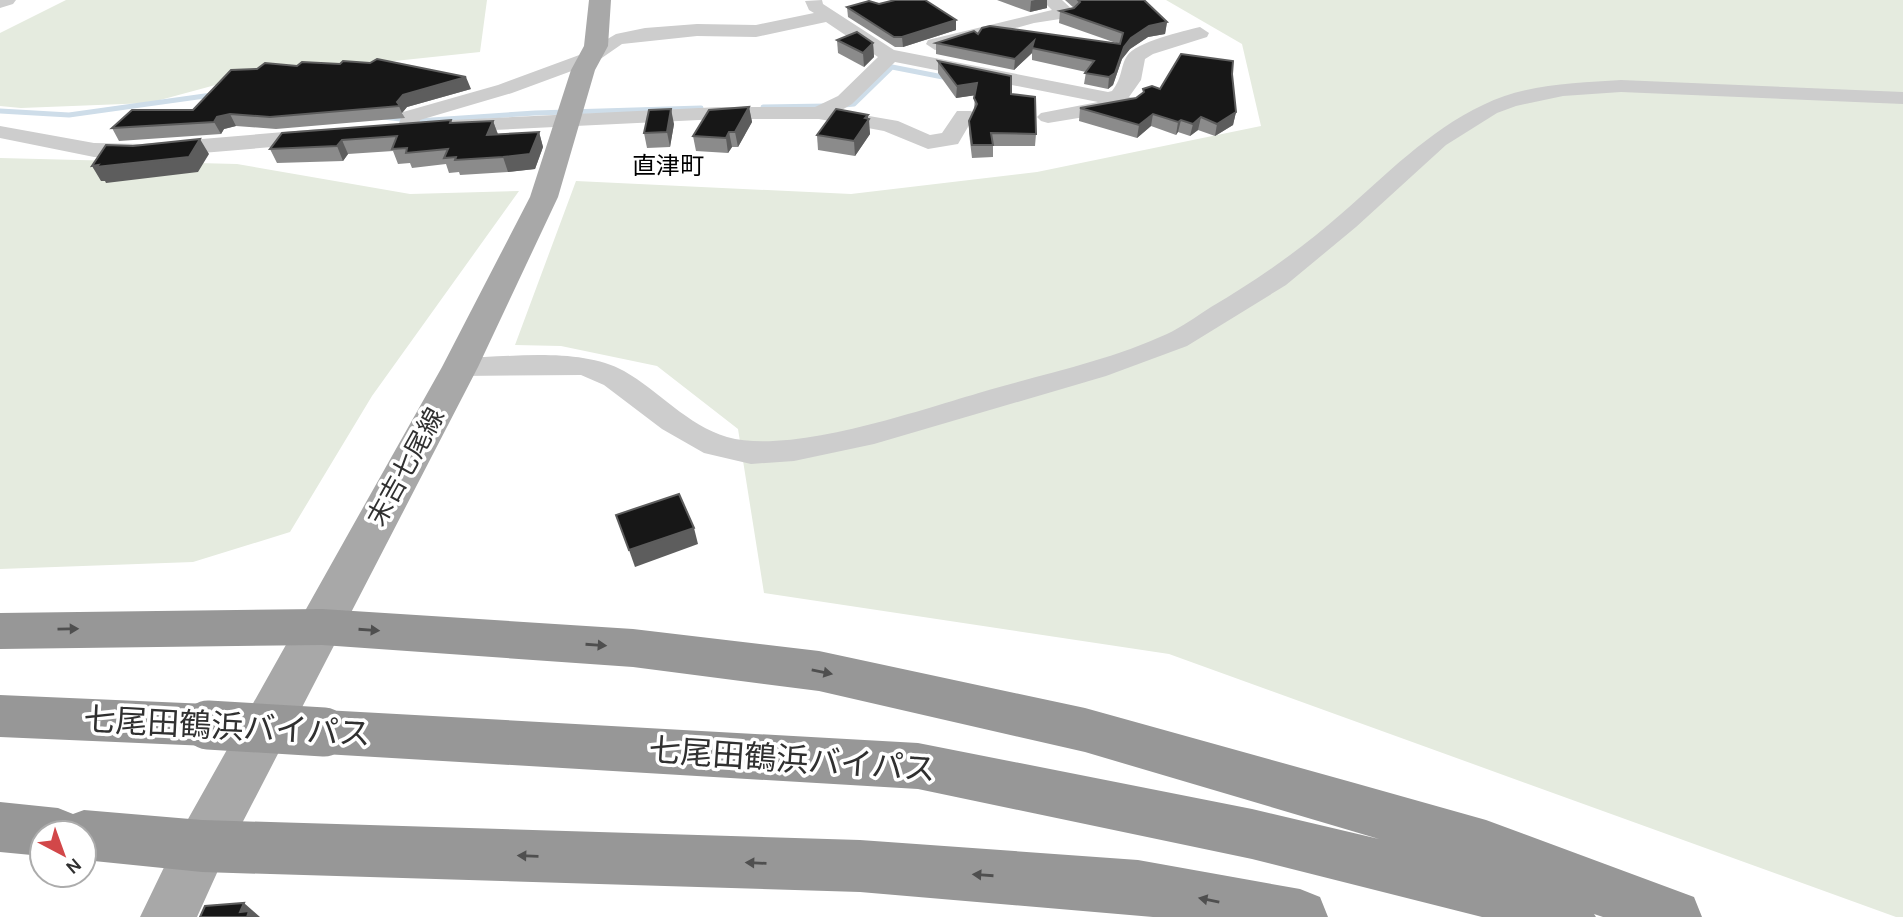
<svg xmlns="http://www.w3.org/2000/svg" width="1903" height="917" viewBox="0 0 1903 917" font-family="Karla,'Noto Sans JP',sans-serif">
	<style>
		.green { fill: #e5ebdf }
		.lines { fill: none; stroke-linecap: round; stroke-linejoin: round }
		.stream { stroke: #cedde9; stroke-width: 5 }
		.minor { fill: #cdcdcd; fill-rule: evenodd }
		.major { fill: #a8a8a8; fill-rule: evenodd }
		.highway { fill: #979797; fill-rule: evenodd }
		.highway-bridge { stroke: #979797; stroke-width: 49 }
		.wall { fill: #8b8b8b }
		.shaded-wall { fill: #5d5d5d }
		.building { fill: #171717; stroke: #5d5d5d; stroke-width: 2 }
		.oneway { fill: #4f4f4f }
		.labels { text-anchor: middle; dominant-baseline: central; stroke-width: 7; stroke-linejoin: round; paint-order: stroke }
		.far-quarter-label { font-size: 24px; fill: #000; stroke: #fff }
		.street-label { font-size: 26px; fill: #303030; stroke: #fff }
		.near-street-label { font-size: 32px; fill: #303030; stroke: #fff }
	</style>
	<rect width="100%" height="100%" fill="#fff"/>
	<g class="green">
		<polygon points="66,0 487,0 480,52 347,66 278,68 149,103 21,108 0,106 0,33"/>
		<polygon points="1166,0 1903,0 1903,917 1896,917 1169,654 764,593 738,429 657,366 561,346 515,345 576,181 851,194 1037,172 1261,126 1242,44"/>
		<polygon points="0,158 237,164 410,194 519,191 372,396 290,532 193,562 0,569"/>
	</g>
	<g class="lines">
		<g class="stream">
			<polyline points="844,105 854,104 892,67 948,78"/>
			<polyline points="763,107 827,106"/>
			<polyline points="0,111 69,115 219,94"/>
			<polyline points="383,117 417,121 535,113 701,108"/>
		</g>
		<g class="minor">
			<polygon points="0,0 16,0 13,4 0,8"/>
			<path d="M822,0L823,4L894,50L1108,92L1112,91C1123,77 1120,67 1127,56C1135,42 1184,31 1200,27L1209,33L1207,37L1153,54L1145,59L1141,80L1129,97L1137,99L1140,103L1137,107C1129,110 1123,110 1115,112L1048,123L1041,121L1037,117L1041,113L1098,102L895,62L852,104L840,111L898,121L930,135L942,133L957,111H971L975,115L958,144L928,149L884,131L819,119H720L452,132L444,131L441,126L444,121L452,120L720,107H815L838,96L878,57L826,22L756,37L697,36L622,44L596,62L512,93L420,120L416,134H400L397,129L403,112L498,85L582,54L616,34L645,28L697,24L756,25L814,13L809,10L805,1Z"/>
			<polygon points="1042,0 1062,0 1076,13 1073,17 1034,23 935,50 926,44 928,40 1052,10"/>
			<path d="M1621,80L1903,92V104L1621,92L1563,96L1516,106L1497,113L1446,145L1356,227L1286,285L1187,346L1106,376L874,444L794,461L751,464L704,453L662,429L604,385L581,375L460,376L450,374L446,367L450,360L460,358C510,357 580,347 624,371C659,391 687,425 727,437C793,456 928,407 996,388C1052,372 1113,359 1167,334C1182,327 1197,316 1211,307C1257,280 1300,250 1341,214C1386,175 1428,131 1483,105C1524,84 1576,83 1621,80Z"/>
			<polygon points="0,126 94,143 142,144 320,129 328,131 331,136 328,141 320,143 142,158 94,157 0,138"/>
		</g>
		<polygon class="major" points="589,0 611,0 608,46 595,70 558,197 478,367 221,864 197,917 140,917 183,828 442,367 530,197 571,70 584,46"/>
		<g class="highway">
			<polygon points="322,609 633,629 819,651 1085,708 1351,782 1486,820 1694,897 1702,917 1603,917 1594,914 1596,917 1482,917 1252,859 918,789 324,754 307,747 300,732 307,717 324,710 918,743 1252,809 1379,839 1085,752 819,691 633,667 322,645 0,649 0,613"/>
			<polygon points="0,695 208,704 225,710 232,725 225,740 208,746 0,737"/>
			<polygon points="0,802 58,808 73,814 84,810 202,820 860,840 1138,860 1300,889 1320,897 1328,917 1153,917 860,892 202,872 84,860 84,833 42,833 42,856 0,852"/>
		</g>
		<polyline class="highway-bridge" points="208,725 324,732"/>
	</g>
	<g class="wall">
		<polygon points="997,0 1047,0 1047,8 1030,12"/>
		<polygon points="1065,0 1144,0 1167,22 1165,34 1148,37 1130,49 1122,59 1113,85 1108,89 1084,84 1086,72 1032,60 1032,53 1014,70 936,54 936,43 978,34 1119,44 1059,23 1060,11 1074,8"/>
		<polygon points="879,4 956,20 956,30 903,47 895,47 848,17 847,7"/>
		<polygon points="837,40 873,43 874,57 864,67 838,53"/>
		<polygon points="938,61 1011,94 1036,134 1035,146 993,146 993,157 972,158 969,133 969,121 974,111 975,95 956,98 938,73"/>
		<polygon points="297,66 471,89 407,107 402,113 405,118 276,129 236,126 224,129 221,134 119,141 112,128 193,110 257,69"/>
		<polygon points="1232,74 1236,112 1233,125 1215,136 1198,130 1190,136 1178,132 1176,135 1151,126 1137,138 1079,121 1080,108 1136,98 1143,93 1143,89 1160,89"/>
		<polygon points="749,107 752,122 738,147 732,147 728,153 696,151 693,136"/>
		<polygon points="868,119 870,134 855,156 818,150 817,135"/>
		<polygon points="451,120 452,123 493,121 498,134 539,132 543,147 535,169 508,172 460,175 459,172 449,173 446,164 412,168 410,163 398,164 393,151 348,154 343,161 277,163 270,149"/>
		<polygon points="674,124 670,147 647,148 644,133"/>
	</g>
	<g class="shaded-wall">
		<polygon points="1035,0 1047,0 1047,8 1030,12 1031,1"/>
		<polygon points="956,20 956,30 903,47 902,37"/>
		<polygon points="1167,22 1165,34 1148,37 1130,49 1122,59 1113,85 1108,89 1109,77 1124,47 1131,38 1149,26"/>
		<polygon points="1034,41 1032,53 1014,70 1015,59"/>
		<polygon points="873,43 874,57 864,67 863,53"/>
		<polygon points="466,77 471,89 407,107 402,113 397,102 403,95"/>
		<polygon points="977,83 977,95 956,98 957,86"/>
		<polygon points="749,107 752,122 738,147 735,132"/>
		<polygon points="671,109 674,124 670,147 667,132"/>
		<polygon points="1236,112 1233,125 1215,136 1217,124"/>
		<polygon points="230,114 236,126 224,129 221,134 214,122 217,117"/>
		<polygon points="1153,114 1151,126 1137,138 1139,125"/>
		<polygon points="868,115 868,121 869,119 870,134 855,156 854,141"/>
		<polygon points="1201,117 1198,130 1190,136 1193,124"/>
		<polygon points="1181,120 1178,132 1176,135 1178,122"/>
		<polygon points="493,121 498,135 487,135"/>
		<polygon points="539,132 543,147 535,169 508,172 503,157"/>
		<polygon points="729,132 732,147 728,153 726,138"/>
		<polygon points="200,139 209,154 198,172 106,183 105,181 101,181 92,166"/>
		<polygon points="342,140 348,154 343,161 337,146"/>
		<polygon points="694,528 698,544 635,567 629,550"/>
		<polygon points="244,903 260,917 246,917 240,912"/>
	</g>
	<g class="building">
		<polygon points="895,0 925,0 956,20 902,37 894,37 847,7 869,1 879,4"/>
		<polygon points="1078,0 1144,0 1167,22 1149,26 1131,38 1124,47 1115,73 1109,77 1085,73 1094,61 1032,48 1034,41 1015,59 936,43 974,31 978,34 982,28 990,26 1120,44 1123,33 1060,11 1074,8 1080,2"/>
		<polygon points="857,32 873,43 863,53 837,40"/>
		<polygon points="1181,54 1233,61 1232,74 1236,112 1217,124 1201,117 1193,124 1181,120 1178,122 1153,114 1139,125 1080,108 1136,98 1144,92 1143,89 1152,86 1160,89"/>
		<polygon points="377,59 466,77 403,95 397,102 400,106 270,117 230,114 217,117 214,122 112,128 132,110 193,110 231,70 257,69 265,63 297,66 302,62 340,64 343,61 370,63"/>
		<polygon points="938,61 1011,76 1011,94 1035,97 1036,134 991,133 993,145 972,145 969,121 977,104 974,98 977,83 957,86"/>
		<polygon points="749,107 735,132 729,132 726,138 693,136 709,110"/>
		<polygon points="671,109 667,132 644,133 649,110"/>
		<polygon points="836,109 868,115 865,118 869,119 854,141 817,135"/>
		<polygon points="451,120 450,123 493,121 487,135 539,132 530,154 503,157 455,160 456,157 444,158 448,149 406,153 407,148 392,149 397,136 342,140 337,146 270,149 282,133"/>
		<polygon points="200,139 189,157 96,167 98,165 92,166 106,145 133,146"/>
		<polygon points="679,494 694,528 629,550 616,515"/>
		<polygon points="244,903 240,912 249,911 247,917 200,917 205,906"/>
	</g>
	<defs><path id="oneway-solid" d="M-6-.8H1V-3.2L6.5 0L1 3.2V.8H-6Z" transform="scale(1.75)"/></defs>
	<g class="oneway">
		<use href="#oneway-solid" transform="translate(68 629) rotate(-1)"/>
		<use href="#oneway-solid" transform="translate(369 630) rotate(4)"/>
		<use href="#oneway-solid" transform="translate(596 645) rotate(4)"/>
		<use href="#oneway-solid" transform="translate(822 672) rotate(11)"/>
		<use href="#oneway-solid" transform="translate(528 856) rotate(-178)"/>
		<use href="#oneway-solid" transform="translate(756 863) rotate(-178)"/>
		<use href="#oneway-solid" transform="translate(983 875) rotate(-176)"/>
		<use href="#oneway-solid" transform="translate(1209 900) rotate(-169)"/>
	</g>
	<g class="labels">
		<g class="far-quarter-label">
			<text x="668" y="166">直津町</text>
		</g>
		<g class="street-label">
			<text transform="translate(406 467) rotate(-61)">末吉七尾線</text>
		</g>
		<g class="near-street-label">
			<text transform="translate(227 727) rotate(3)">七尾田鶴浜バイパス</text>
			<text transform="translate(792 760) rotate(4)">七尾田鶴浜バイパス</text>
		</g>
	</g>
	<g transform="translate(63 854) rotate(139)"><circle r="33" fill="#ffffff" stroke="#acacac" stroke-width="2"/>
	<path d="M0-5L12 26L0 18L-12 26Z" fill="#d24749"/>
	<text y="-10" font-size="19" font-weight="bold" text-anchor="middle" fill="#303030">N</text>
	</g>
</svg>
